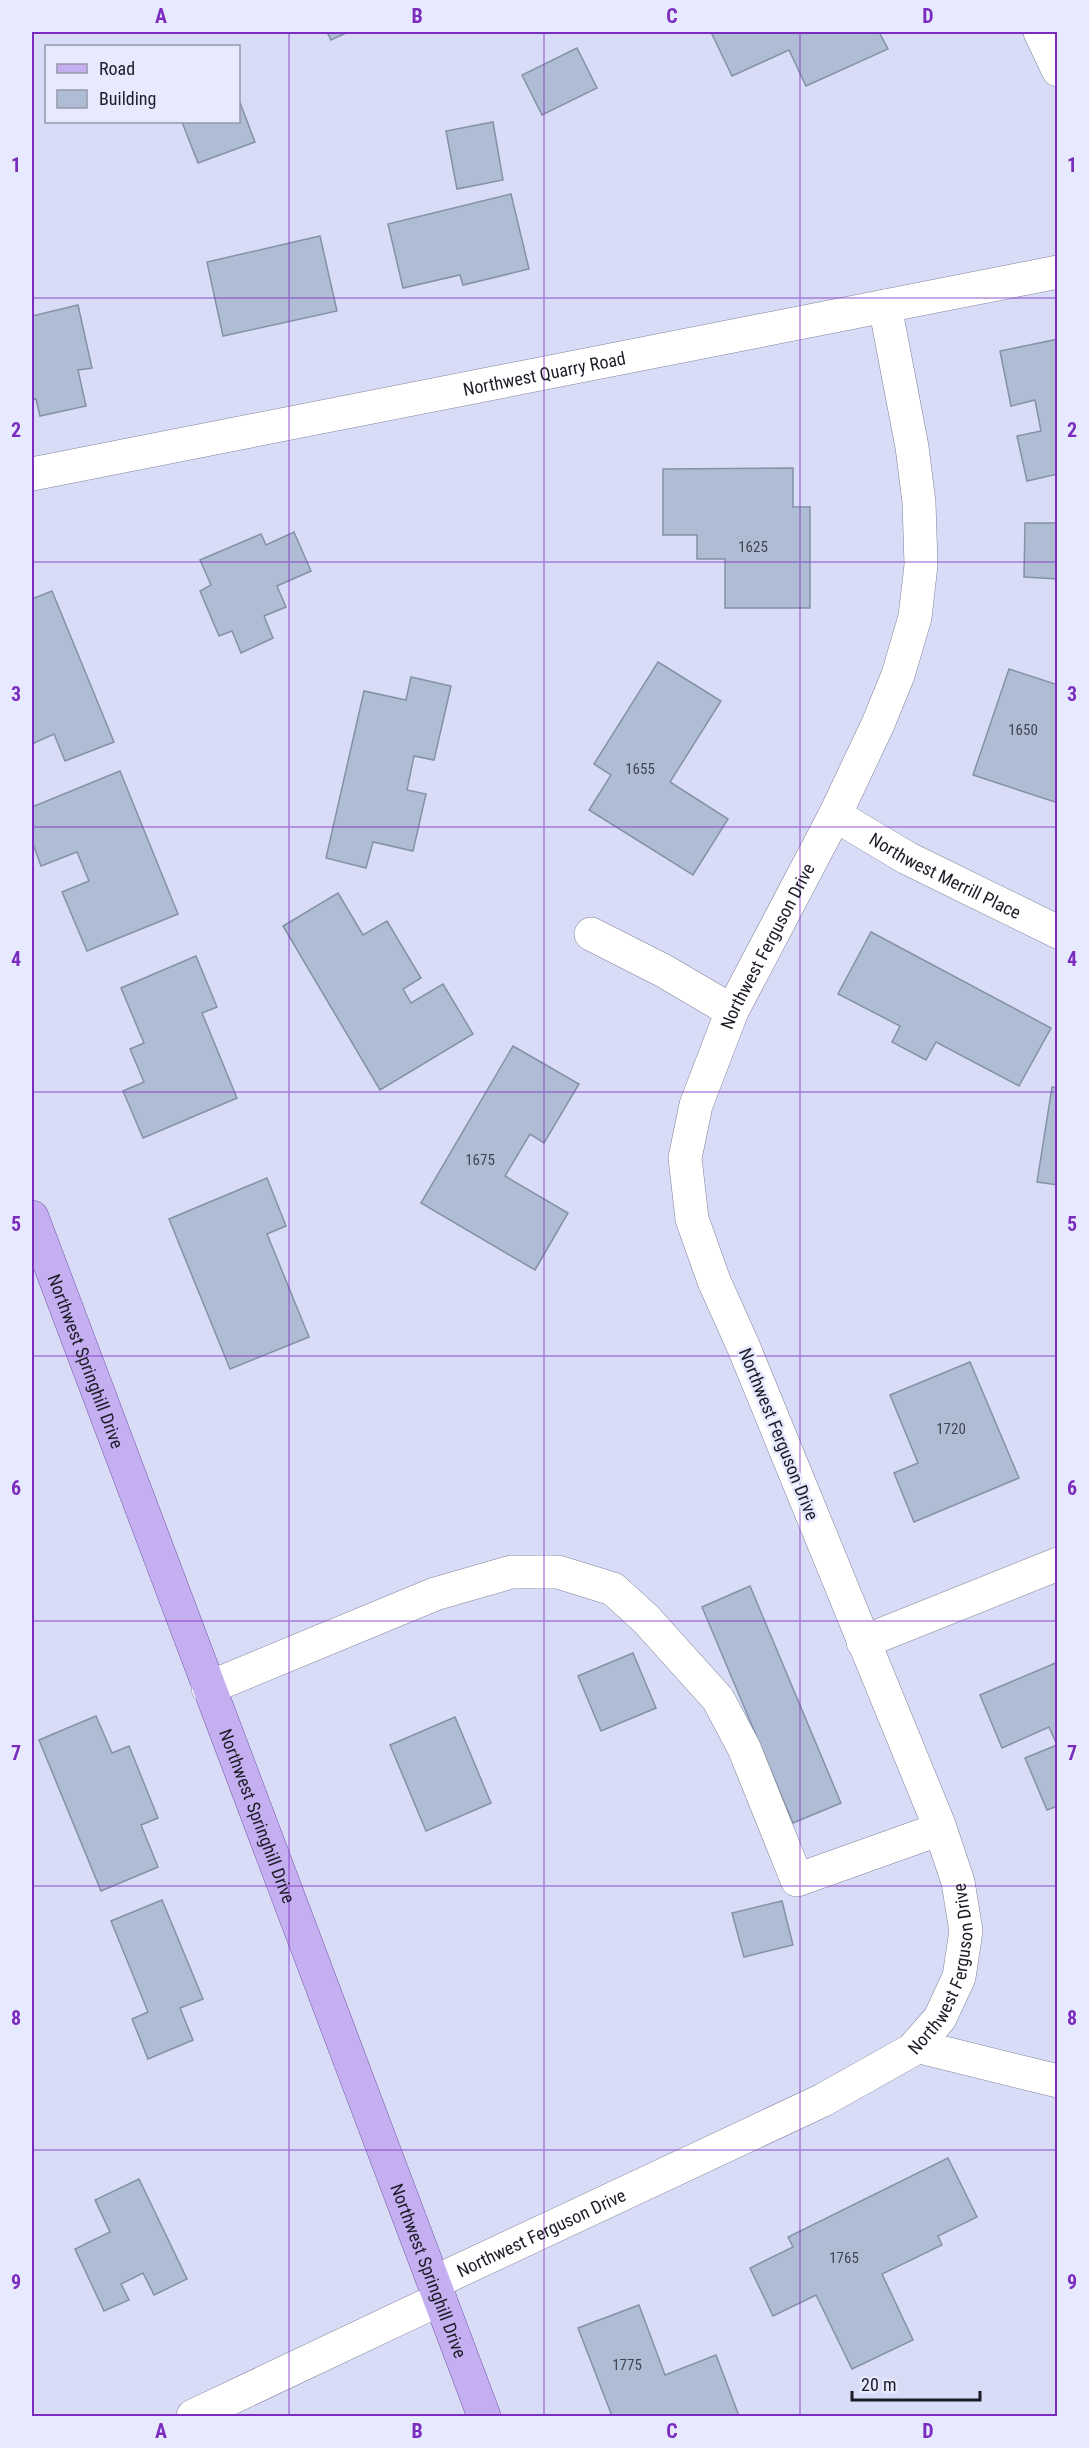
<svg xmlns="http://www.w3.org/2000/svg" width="1089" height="2448" viewBox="0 0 1089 2448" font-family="'Roboto Condensed',sans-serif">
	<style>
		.building { fill: #afbdd4; stroke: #8491a6; stroke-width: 1.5 }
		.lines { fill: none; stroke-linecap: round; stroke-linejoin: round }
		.minor-casing { stroke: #80839b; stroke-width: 34 }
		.major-casing { stroke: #7159a4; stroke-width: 34 }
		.minor { stroke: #fff; stroke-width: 33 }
		.major { stroke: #c5aff1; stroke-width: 33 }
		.grid { fill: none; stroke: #7b2cbf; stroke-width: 1.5; stroke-opacity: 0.55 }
		.labels { text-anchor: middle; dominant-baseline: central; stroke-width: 5; stroke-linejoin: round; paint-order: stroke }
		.number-label { font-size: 15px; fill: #414552 }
		.street-label { font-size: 18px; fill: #1c1d27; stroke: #e7eaff }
		.neatline { fill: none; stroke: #7b2cbf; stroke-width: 2 }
		.grid-label { font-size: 20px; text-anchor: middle; font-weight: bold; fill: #7b2cbf }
	</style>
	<rect width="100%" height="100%" fill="#d8dcf6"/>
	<g class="building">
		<polygon points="327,32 348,32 331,40"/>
		<polygon points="711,32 879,32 888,49 806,86 789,50 732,76"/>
		<polygon points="577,48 597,88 542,115 522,75"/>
		<polygon points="239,100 255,142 198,163 182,122 238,122"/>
		<polygon points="493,122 503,180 457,189 446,131"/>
		<polygon points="511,194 529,269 463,285 460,275 403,288 388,224"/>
		<polygon points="320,236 337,311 223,336 207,262"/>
		<polygon points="78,305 92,368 78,370 86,406 40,416 36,399 32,400 32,316"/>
		<polygon points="1058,339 1058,474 1027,481 1017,436 1041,431 1035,400 1011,406 1000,351"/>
		<polygon points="793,468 793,507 810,507 810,608 725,608 725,559 697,559 697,535 663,535 663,469"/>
		<polygon points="1025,523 1058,523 1058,579 1024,577"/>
		<polygon points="294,532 311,571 277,586 286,607 264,616 273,638 241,653 232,631 219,636 200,591 211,585 200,560 261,534 266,545"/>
		<polygon points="52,591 114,742 65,761 54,734 32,744 32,599"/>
		<polygon points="658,662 721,701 670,782 728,819 693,875 589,810 611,775 594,764"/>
		<polygon points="1009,669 1058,685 1058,803 973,775"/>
		<polygon points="411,677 451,686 434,760 414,756 407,790 426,794 413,851 373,842 366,868 326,858 364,691 406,700"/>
		<polygon points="120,771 178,914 87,951 62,892 89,881 77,852 41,866 32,841 32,807"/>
		<polygon points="338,893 363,935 387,921 421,978 403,989 411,1003 443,984 473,1034 380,1090 283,926"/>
		<polygon points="871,932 1051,1028 1019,1086 936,1042 926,1060 892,1042 900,1026 838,994"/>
		<polygon points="196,956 217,1007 202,1013 237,1098 143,1138 123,1091 144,1082 130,1049 144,1043 121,988"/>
		<polygon points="513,1046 579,1084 544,1143 530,1134 505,1176 568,1213 535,1270 421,1203"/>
		<polygon points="1052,1087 1058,1088 1058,1185 1037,1182"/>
		<polygon points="267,1178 286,1226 267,1234 309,1337 230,1369 169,1219"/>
		<polygon points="970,1362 1019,1478 914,1522 894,1473 918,1463 890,1395"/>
		<polygon points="750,1586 841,1803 793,1823 702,1607"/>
		<polygon points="633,1653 656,1708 601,1731 578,1676"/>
		<polygon points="1058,1662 1058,1806 1047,1810 1025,1758 1057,1745 1049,1727 1002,1748 980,1695"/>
		<polygon points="96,1716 112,1753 129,1746 158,1818 141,1825 158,1867 101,1891 39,1740"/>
		<polygon points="455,1717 491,1803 426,1831 390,1745"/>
		<polygon points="162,1900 203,1999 180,2008 193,2040 148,2059 132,2019 148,2012 111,1921"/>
		<polygon points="782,1901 793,1945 744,1957 732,1913"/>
		<polygon points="948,2158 977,2217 938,2236 942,2245 882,2274 913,2340 852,2369 816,2295 773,2316 750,2268 793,2247 788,2237"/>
		<polygon points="139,2179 187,2279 154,2295 143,2273 121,2284 129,2300 104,2311 75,2249 110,2232 95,2200"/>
		<polygon points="639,2305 665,2375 716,2355 739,2416 612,2416 578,2328"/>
	</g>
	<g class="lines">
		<g class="minor-casing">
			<g id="minor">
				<polyline points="1040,32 1058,70"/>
				<path id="s1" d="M32,474L1058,272"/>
				<path id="s2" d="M835,815L907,858L1058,932"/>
				<polyline points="591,934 664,971 732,1011"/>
				<polyline points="863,1642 1058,1564"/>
				<polyline points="208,1688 435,1594 511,1572 558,1572 613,1589 646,1619 718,1699 744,1748 797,1880 940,1829"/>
				<polyline points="916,2046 1058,2081"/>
				<path id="s3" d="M435,2282L823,2100L912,2050L940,2018L959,1977L966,1931L958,1882L939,1825L744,1348L714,1281L692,1219L685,1158L696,1105L732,1011L835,815L878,724L898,675L915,617L921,565L919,502L912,447L885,306"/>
				<polyline points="193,2416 440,2299"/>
			</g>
		</g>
		<g class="major-casing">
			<g id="major">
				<path id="s4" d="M32,1217L484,2416"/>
			</g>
		</g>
		<use href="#minor" class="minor"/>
		<use href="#major" class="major"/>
	</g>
	<path class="grid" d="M289,32V2416M544,32V2416M800,32V2416M32,298H1058M32,562H1058M32,827H1058M32,1092H1058M32,1356H1058M32,1621H1058M32,1886H1058M32,2150H1058"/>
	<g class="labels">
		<g class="number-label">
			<text x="753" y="547">1625</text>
			<text x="1023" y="730">1650</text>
			<text x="640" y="769">1655</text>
			<text x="480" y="1160">1675</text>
			<text x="951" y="1429">1720</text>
			<text x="844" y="2258">1765</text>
			<text x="627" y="2365">1775</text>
		</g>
		<g class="street-label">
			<text stroke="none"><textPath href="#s1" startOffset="522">Northwest Quarry Road</textPath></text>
			<text stroke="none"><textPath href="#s2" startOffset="126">Northwest Merrill Place</textPath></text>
			<text stroke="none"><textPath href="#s3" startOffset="1719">Northwest Ferguson Drive</textPath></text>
			<text stroke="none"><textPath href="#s4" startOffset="154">Northwest Springhill Drive</textPath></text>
			<text transform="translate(779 1434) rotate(68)">Northwest Ferguson Drive</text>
			<text stroke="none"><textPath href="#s4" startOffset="640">Northwest Springhill Drive</textPath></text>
			<text stroke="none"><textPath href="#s3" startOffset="621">Northwest Ferguson Drive</textPath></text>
			<text stroke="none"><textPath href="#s3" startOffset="117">Northwest Ferguson Drive</textPath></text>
			<text stroke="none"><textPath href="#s4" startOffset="1126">Northwest Springhill Drive</textPath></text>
		</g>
	</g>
	<rect width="1089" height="2448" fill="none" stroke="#e7eaff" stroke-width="66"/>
	<rect x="45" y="45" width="195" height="78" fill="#e7eaff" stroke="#9698a9" stroke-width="1.5"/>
	<rect x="57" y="64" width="30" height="9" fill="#c5aff1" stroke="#9698a9" stroke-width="1.5"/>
	<text x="99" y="75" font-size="18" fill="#1c1d27">Road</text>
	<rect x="57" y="90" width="30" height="18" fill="#afbdd4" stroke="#9698a9" stroke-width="1.5"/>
	<text x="99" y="105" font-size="18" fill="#1c1d27">Building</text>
	<path d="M852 2391v9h128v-9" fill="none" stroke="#1c1d27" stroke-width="3"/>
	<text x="861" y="2391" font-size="18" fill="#1c1d27" stroke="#e7eaff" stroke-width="4.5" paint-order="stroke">20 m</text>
	<rect x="33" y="33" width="1023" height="2382" class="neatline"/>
	<g class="grid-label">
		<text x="161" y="23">A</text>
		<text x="417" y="23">B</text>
		<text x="672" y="23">C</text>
		<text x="928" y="23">D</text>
		<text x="16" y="172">1</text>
		<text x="1072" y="172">1</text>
		<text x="16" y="437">2</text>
		<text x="1072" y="437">2</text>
		<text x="16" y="701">3</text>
		<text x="1072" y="701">3</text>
		<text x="16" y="966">4</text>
		<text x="1072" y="966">4</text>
		<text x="16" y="1231">5</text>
		<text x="1072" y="1231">5</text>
		<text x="16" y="1495">6</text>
		<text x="1072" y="1495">6</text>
		<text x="16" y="1760">7</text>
		<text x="1072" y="1760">7</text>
		<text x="16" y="2025">8</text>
		<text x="1072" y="2025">8</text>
		<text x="16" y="2289">9</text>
		<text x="1072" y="2289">9</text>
		<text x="161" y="2438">A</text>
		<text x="417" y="2438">B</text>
		<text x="672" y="2438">C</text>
		<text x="928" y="2438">D</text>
	</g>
</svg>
